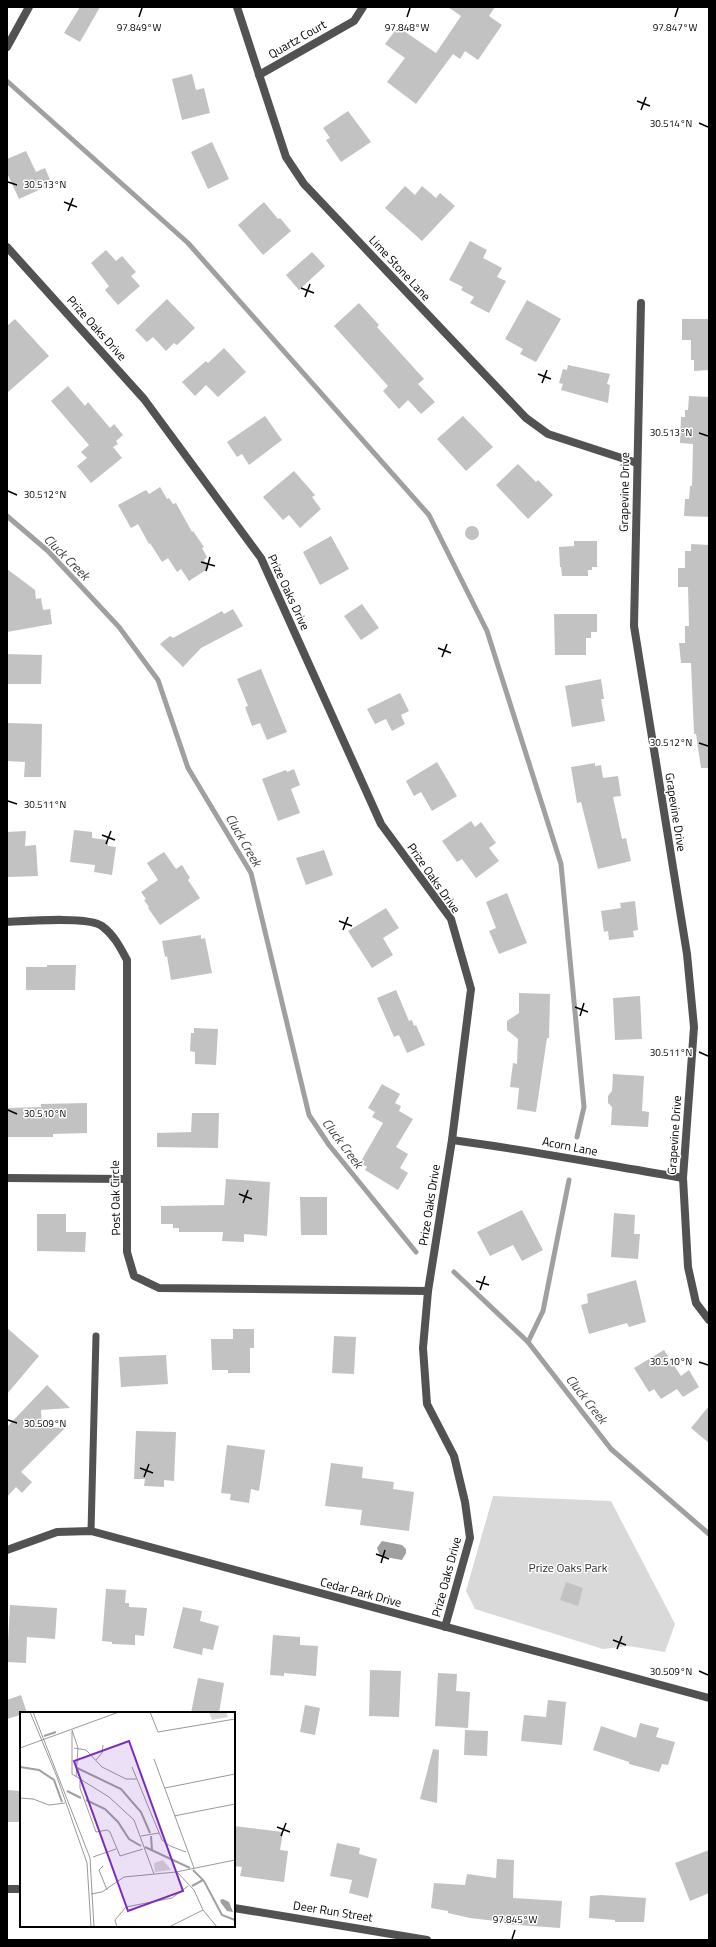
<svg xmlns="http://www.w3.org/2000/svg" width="716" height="1947" viewBox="0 0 716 1947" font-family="'Titillium Web',sans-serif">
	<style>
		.green { fill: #d9d9d9 }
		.water { fill: #a0a0a0 }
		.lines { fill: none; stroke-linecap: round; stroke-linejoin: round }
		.stream { stroke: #a0a0a0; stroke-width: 5 }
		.building { fill: #c2c2c2 }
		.lane { stroke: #525252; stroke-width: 7 }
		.street { stroke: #525252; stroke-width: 8 }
		.ticks { fill: none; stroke: #000; stroke-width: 1.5 }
		.labels { text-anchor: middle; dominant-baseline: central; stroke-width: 3; stroke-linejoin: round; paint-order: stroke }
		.street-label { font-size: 12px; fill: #000; stroke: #fff }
		.park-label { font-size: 12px; fill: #303030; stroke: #fff }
		.water-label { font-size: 13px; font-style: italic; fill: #414141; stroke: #fff }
		.inset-river { fill: none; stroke: #a0a0a0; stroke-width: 2 }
		.inset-road { fill: none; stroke: #999; stroke-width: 1 }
		.view { fill: #7b2cbf; fill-opacity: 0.15; stroke: #7b2cbf; stroke-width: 2 }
		.inset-edge { fill: none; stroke: #000; stroke-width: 2 }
		.ticks-label { font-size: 10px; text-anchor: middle; fill: #000; stroke: #fff; stroke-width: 3; stroke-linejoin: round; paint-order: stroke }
	</style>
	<rect width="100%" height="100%" fill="#fff"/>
	<polygon class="green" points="493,1496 611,1501 675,1624 665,1652 629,1646 603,1649 475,1609 466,1591"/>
	<polygon class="water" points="382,1541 402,1545 406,1549 406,1553 402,1560 380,1556 377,1548"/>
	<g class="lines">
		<g class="stream">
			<polyline points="8,82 188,243 429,515 487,631 561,864 584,1107 577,1137"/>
			<polyline points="7,516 48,551 119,627 158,680 188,768 251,873 309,1115 329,1145 416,1252"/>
			<polyline points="454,1272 528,1342 611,1449 709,1534"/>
			<polyline points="528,1342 543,1311 569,1180"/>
		</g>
	</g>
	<g class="building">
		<polygon points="80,7 100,7 80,42 64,33"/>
		<polygon points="448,7 495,7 489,16 502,25 478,60 465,51 460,59 453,54 416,104 387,82 405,58 385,44 398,27 436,53 461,16"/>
		<polygon points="192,74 196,90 204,88 210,113 182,120 172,79"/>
		<polygon points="348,111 371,142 341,162 326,140 330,138 323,128"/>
		<polygon points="212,142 229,179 208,189 191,152"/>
		<polygon points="26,151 36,172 45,168 52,184 19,199 7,173 7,159"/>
		<polygon points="405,186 415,195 422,186 436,198 440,193 455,206 422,241 385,208"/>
		<polygon points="264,202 278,219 280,218 291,231 263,255 238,225"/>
		<polygon points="470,241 487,250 483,258 502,268 497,277 506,281 489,313 470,303 474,297 461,290 463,287 449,280"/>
		<polygon points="106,250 116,261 122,256 136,272 131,276 140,286 118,305 105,290 109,286 91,263"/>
		<polygon points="312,252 325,266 299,290 286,275"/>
		<polygon points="167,299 195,328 177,345 174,343 166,351 153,337 147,342 135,330"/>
		<polygon points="527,300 561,319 536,362 520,354 523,349 505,339"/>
		<polygon points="359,303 379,325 377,327 424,379 418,384 435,402 421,414 408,400 399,409 383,391 388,386 334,326"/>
		<polygon points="15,319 49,356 7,393 7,326"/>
		<polygon points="682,319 709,319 709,370 694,371 694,360 691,360 691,340 682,340"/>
		<polygon points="224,348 246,372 218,397 206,385 195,396 182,382 206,361 208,363"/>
		<polygon points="568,365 610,374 607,384 610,385 608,403 561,390 563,384 559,383 563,369 567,370"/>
		<polygon points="68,386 85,406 88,402 110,428 114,424 123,435 116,441 118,444 113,447 122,458 91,483 77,466 87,458 81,452 89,445 51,401"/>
		<polygon points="689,396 709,397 709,517 684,516 685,499 689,499 690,486 692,486 693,444 680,443 681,417 685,417 685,410 688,410"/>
		<polygon points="265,416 282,440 249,465 242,454 237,457 227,442"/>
		<polygon points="463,416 493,447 466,471 437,439"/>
		<polygon points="518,464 536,482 538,480 553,495 528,519 496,485"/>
		<polygon points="294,471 315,495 312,497 321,509 300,528 289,515 283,520 263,497"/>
		<polygon points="160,487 167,499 169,498 173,504 176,503 192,532 193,531 204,547 202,548 207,557 204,560 209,568 189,581 181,569 177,572 168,558 162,562 150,543 149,544 138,524 131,528 118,505 146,490 149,494"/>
		<circle cx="472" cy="533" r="7"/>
		<polygon points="331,536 349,569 320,585 303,552"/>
		<polygon points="574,541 597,541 597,567 592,567 592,570 588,570 588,576 562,576 561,567 560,567 559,547 574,546"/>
		<polygon points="691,544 709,545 709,768 701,768 696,734 694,734 691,663 681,663 679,643 685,643 685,626 689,626 688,587 678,587 678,568 685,568 685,551 691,551"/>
		<polygon points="7,569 35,590 36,599 41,598 43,610 50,609 52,624 7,632"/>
		<polygon points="362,604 379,628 361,640 344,616"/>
		<polygon points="233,609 243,626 201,648 183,667 160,644 170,636 173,638 222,611 224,614"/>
		<polygon points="554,614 597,614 597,632 591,632 591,638 586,638 586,655 555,655"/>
		<polygon points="7,654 42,655 41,684 7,684"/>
		<polygon points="261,669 287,732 267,740 260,723 252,726 245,707 248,706 237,679"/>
		<polygon points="601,679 604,699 601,699 605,721 572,727 565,686"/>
		<polygon points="400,693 409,711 401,715 405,724 392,731 386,719 375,724 367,709"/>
		<polygon points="7,723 42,724 41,777 24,777 25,762 7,761"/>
		<polygon points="437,762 457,796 432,811 421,792 414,796 406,781"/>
		<polygon points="595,763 595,766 601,765 603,778 618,776 621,796 613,797 622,839 626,838 631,861 598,869 581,802 577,803 571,767"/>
		<polygon points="294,769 300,785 291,789 300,813 278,821 262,779 286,770 287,772"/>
		<polygon points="471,821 475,827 481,822 496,843 489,848 499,861 476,878 462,859 457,862 442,841"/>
		<polygon points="74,830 92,832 92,838 108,840 108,846 116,847 112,875 94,872 95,865 70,862"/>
		<polygon points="26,831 25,846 36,845 38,876 7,877 7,832"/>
		<polygon points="324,850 333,875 306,885 296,858"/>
		<polygon points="164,852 176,869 182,865 190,878 188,880 200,898 160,925 148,908 149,907 144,900 146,899 141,892 158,880 147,863"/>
		<polygon points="507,893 527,943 499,954 489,931 496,928 486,902"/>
		<polygon points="635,901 638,930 633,931 634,937 609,940 608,931 604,932 601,911 621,908 620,903"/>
		<polygon points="386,908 399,928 383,938 393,955 372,968 348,931"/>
		<polygon points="201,935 201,939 205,938 212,973 171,980 167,956 165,957 162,941"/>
		<polygon points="47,965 76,965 75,990 26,990 26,967 47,967"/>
		<polygon points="396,990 409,1021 412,1020 414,1026 416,1025 425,1045 407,1053 399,1035 394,1037 377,998"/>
		<polygon points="519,993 550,994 549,1038 547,1038 536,1112 517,1109 519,1088 510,1087 513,1063 517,1064 518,1039 507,1030 507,1021 519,1013"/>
		<polygon points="640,996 642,1039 615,1040 613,998"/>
		<polygon points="194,1028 218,1029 216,1065 195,1064 195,1052 190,1051 191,1033 194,1033"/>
		<polygon points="613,1074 644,1076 642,1111 649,1112 648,1127 611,1125 612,1107 608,1103 608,1096 612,1091"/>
		<polygon points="382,1084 400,1094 395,1103 401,1106 399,1111 413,1119 396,1147 408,1154 400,1168 408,1173 398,1190 365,1170 367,1167 360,1163 383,1123 372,1117 375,1112 368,1108"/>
		<polygon points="87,1103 87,1133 53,1134 53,1137 7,1137 7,1108 41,1107 41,1104"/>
		<polygon points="192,1113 219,1113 218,1148 157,1147 157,1133 191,1132"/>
		<polygon points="226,1179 270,1182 267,1236 244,1234 244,1242 222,1241 223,1232 179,1232 179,1228 173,1228 173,1224 161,1224 161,1206 224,1205"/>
		<polygon points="300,1197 327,1197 327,1235 301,1235"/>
		<polygon points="522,1210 543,1250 522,1261 513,1245 490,1256 477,1232"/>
		<polygon points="614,1213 635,1215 634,1234 640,1234 638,1259 611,1257"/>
		<polygon points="37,1214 66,1214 66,1232 86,1232 85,1252 37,1251"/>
		<polygon points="636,1280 646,1322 629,1327 627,1323 589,1334 581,1305 588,1303 587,1294"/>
		<polygon points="7,1328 39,1356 7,1394"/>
		<polygon points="233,1329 254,1329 254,1348 250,1348 250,1373 228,1373 228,1370 212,1370 211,1339 233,1339"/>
		<polygon points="334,1336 356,1337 354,1374 332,1373"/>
		<polygon points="664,1350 681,1376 689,1370 699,1387 683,1397 677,1389 661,1399 654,1389 649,1392 634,1368"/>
		<polygon points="166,1355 168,1384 121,1387 119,1357"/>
		<polygon points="47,1385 70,1408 41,1410 42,1427 65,1428 21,1472 32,1482 22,1493 16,1487 7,1497 7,1427"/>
		<polygon points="709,1406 709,1443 691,1428"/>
		<polygon points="136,1431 176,1432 174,1481 164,1480 164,1487 144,1486 145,1479 134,1479"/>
		<polygon points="227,1445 265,1450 259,1491 251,1489 249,1503 230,1500 231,1494 221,1493"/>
		<polygon points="331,1463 363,1467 362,1478 394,1482 393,1489 414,1492 409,1531 360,1525 362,1510 325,1506"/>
		<polygon points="566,1582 583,1588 578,1606 560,1600"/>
		<polygon points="106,1589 126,1590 125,1603 129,1603 129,1607 147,1608 144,1636 135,1635 135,1645 112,1644 112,1642 102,1641"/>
		<polygon points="10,1605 57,1608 55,1639 27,1637 26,1663 7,1662"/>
		<polygon points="183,1607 202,1611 200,1621 219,1626 213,1650 203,1648 202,1655 173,1648"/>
		<polygon points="273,1635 300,1637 300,1645 318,1646 316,1676 284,1673 284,1676 270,1675"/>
		<polygon points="370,1670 401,1671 399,1717 369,1716"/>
		<polygon points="438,1673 457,1674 456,1691 470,1692 468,1728 435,1726"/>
		<polygon points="198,1678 224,1683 219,1713 191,1713"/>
		<polygon points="21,1695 27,1713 7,1719 7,1700"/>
		<polygon points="548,1700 566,1702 562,1745 521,1741 524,1715 546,1717"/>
		<polygon points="305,1705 320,1708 315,1735 300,1732"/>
		<polygon points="640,1723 659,1728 656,1737 675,1742 668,1765 662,1764 659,1772 629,1764 629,1762 593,1750 601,1726 636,1738"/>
		<polygon points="465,1730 488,1731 487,1756 464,1755"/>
		<polygon points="433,1749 439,1750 437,1803 420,1799"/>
		<polygon points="7,1790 21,1791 21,1822 7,1822"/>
		<polygon points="234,1826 283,1832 280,1850 288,1851 284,1882 240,1876 242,1867 234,1866"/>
		<polygon points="337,1843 360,1848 359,1854 377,1859 368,1898 349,1893 352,1880 330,1876"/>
		<polygon points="709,1850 709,1893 690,1901 675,1863"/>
		<polygon points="497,1859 514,1860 513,1898 562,1901 560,1928 504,1924 504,1922 470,1918 448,1913 448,1911 431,1908 434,1883 465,1885 467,1874 496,1878"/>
		<polygon points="601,1895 646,1898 644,1922 615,1922 615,1920 589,1918 590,1896"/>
	</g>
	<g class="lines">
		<polyline class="lane" points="91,1531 96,1336"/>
		<g class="street">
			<polyline points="237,7 286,157 304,184 526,418 548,434 637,463"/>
			<polyline points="7,47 29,7"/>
			<polyline points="259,75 354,21 363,7"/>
			<polyline points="7,247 144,399 261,558 381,824 451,919 471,989 452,1140 428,1291 423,1348 427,1404 454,1456 465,1502 470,1538 445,1627"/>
			<polyline points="641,303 634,626 687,954 694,1027 683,1178 688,1267 696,1303 709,1320"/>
			<path d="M7,922C26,921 89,916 102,926C114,935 120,947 127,960V1252L134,1276L159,1288L428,1291"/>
			<path d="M452,1140C529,1150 606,1165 683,1178"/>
			<polyline points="7,1178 126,1179"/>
			<polyline points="7,1550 57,1532 91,1531 709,1698"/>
			<polyline points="7,1889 21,1889"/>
			<polyline points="234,1908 427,1940"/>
		</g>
	</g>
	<path class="ticks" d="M139,17L142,8M407,17L410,8M675,17L678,8M637,101L650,106M641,110L646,97M699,123L708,127M8,182L17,185M64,202L77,207M68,211L73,198M301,288L314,293M305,297L310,284M538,374L551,379M542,383L547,370M699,433L708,436M8,491L17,495M201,562L215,566M206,571L210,557M438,648L451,653M442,657L447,644M699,743L708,746M8,801L17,804M102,835L115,840M106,844L111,831M339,921L352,926M343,930L348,917M575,1007L588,1012M580,1016L584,1003M699,1052L708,1056M8,1110L17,1114M239,1194L252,1199M243,1203L248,1190M476,1281L489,1285M480,1290L485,1276M699,1362L708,1365M8,1420L17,1423M140,1468L153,1473M144,1477L149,1464M376,1554L389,1559M381,1563L385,1550M613,1640L626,1645M617,1649L622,1636M699,1671L708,1675M277,1827L290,1832M281,1836L286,1823M512,1939L515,1930"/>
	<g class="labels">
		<g class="street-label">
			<text transform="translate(297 39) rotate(-30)">Quartz Court</text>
			<text transform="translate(400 268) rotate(47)">Lime Stone Lane</text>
			<text transform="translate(97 328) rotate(48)">Prize Oaks Drive</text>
			<text transform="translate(624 492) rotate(-89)">Grapevine Drive</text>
			<text transform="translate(289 592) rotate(65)">Prize Oaks Drive</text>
			<text transform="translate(676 812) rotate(81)">Grapevine Drive</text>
			<text transform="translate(434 878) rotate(55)">Prize Oaks Drive</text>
			<text transform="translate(674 1135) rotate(-86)">Grapevine Drive</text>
			<text transform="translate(570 1146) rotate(11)">Acorn Lane</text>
			<text transform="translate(115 1198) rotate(-91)">Post Oak Circle</text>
			<text transform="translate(429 1205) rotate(-81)">Prize Oaks Drive</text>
			<text transform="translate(446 1577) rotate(-75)">Prize Oaks Drive</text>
			<text transform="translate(361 1592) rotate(15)">Cedar Park Drive</text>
			<text transform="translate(333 1911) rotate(9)">Deer Run Street</text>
		</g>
		<g class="park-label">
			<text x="568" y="1567">Prize Oaks Park</text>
		</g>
		<g class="water-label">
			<text transform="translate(67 557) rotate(45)">Cluck Creek</text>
			<text transform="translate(244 840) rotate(60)">Cluck Creek</text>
			<text transform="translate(343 1143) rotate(53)">Cluck Creek</text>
			<text transform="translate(587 1399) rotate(52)">Cluck Creek</text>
		</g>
	</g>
	<g transform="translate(20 1712)">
		<rect width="215" height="215" fill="#fff"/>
		<path d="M189,0H206L208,5L192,8ZM143,148L151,158L135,160L134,151Z" fill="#d9d9d9"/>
		<path d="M203,187L209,190L213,200L207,199L201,191L200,188Z" fill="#a0a0a0"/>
		<path class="inset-river" d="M24,24L36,20M0,55L19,58L34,68L42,90M57,56L101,77L121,100L130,121M47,79L61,86M66,88L85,97L98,110L109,127L121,134M131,124L132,138M125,135L170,156M173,158L184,169L202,203L215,208M172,174L183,168"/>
		<path class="inset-road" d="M10,0L37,65L67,151L71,215M13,0L70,146L74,215M130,0L138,20L215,7M52,18L58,36L56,65M52,19V62L89,85L114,108L134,162M0,36L99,0M54,36L66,38L82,55L106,67H116M134,47L174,156M76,48L82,41L83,33M112,55L142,128L150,134L166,140M60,68V76L76,120L87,118L90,120L100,144L123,137M145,76L215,62M0,86L13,87L29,93L45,91M154,104L215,92M121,124L139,121M73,145L96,137M83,154L79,158L87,178M157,160L174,178L183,198L197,215M71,182L82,180L104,165L156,160L215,148M97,215L95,208L106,195L152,186L168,174M149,215L183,198"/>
		<path class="view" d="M109,29L163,179L108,199L54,49Z"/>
		<rect width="215" height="215" class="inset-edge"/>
	</g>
	<g class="ticks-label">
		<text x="139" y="31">97.849°W</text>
		<text x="407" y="31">97.848°W</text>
		<text x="675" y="31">97.847°W</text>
		<text x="671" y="127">30.514°N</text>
		<text x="45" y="188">30.513°N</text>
		<text x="671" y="436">30.513°N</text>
		<text x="45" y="498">30.512°N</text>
		<text x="671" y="746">30.512°N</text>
		<text x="45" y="808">30.511°N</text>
		<text x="671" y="1056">30.511°N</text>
		<text x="45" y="1117">30.510°N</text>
		<text x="671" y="1365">30.510°N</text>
		<text x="45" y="1427">30.509°N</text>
		<text x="671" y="1675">30.509°N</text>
		<text x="515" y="1923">97.845°W</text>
	</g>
	<rect width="716" height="1947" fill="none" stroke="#000000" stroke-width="16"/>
</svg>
